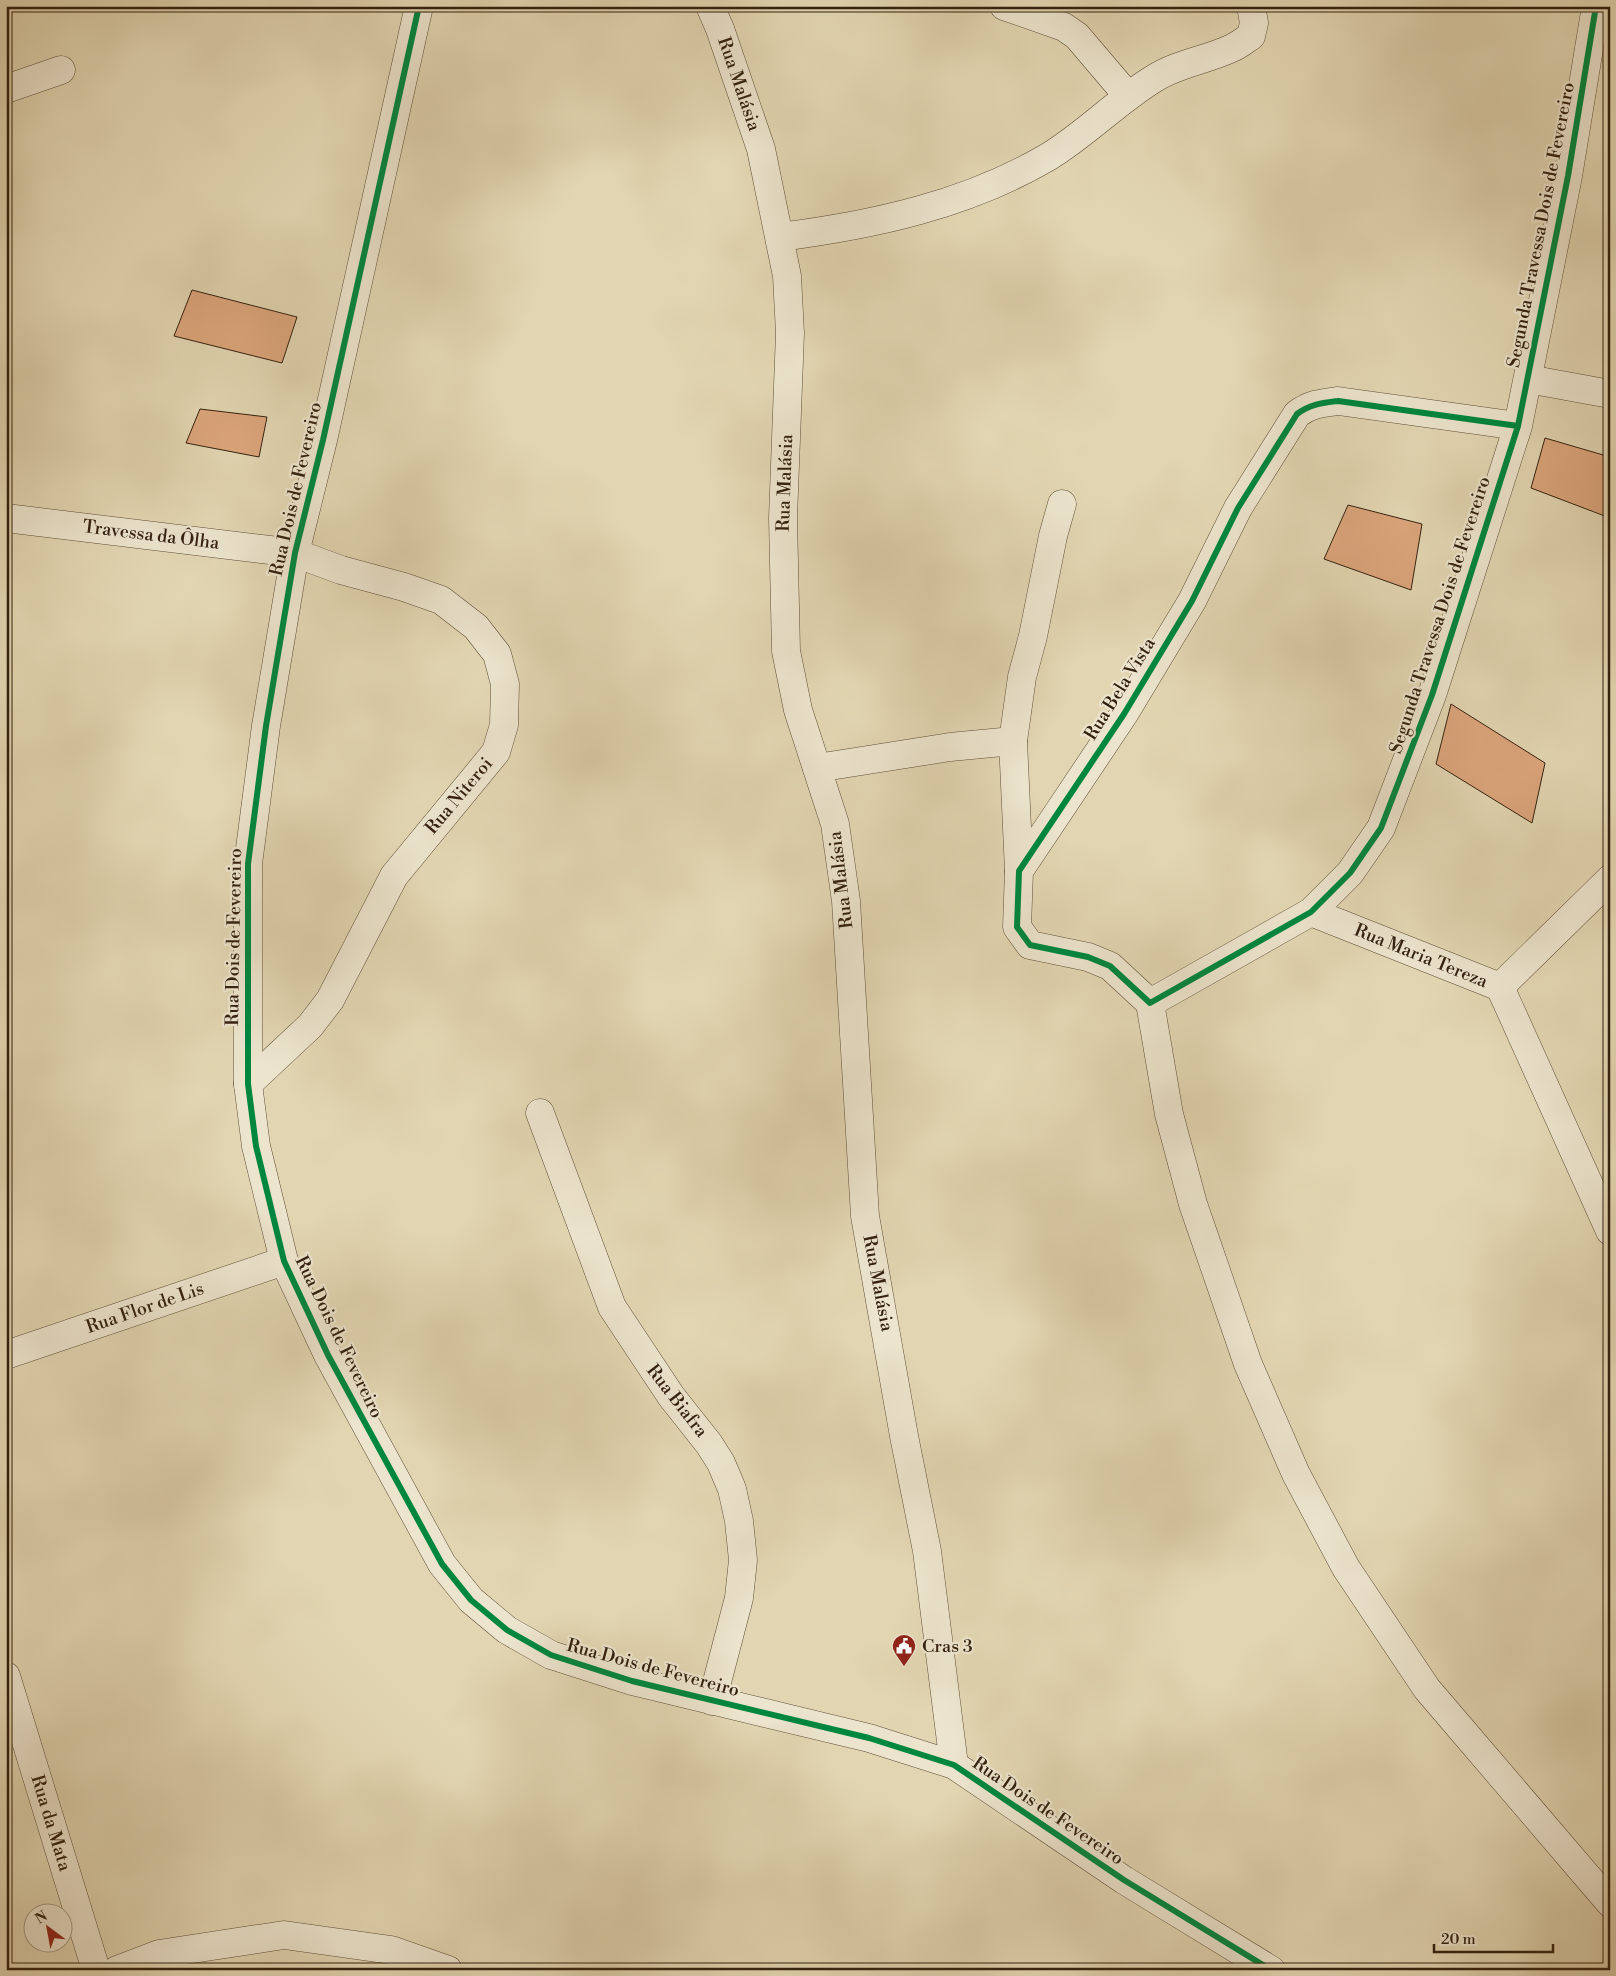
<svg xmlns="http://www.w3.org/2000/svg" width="1616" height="1976" viewBox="0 0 1616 1976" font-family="'Libre Bodoni',serif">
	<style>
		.building { fill: #dca57c; stroke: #33210f }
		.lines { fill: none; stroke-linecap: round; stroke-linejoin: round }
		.street-casing { stroke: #5f4e38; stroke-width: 29 }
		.street { stroke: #ece4cd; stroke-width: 28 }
		.cycleway-casing { stroke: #ece4cd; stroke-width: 9 }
		.cycleway { stroke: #00873e; stroke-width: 6 }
		.labels { text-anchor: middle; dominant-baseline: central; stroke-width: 4.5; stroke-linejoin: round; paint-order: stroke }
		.street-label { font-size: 18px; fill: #33210f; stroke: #ece4cd }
		.poi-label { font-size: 18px; fill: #33210f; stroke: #ece4cd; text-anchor: start }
	</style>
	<rect width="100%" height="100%" fill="#e2d6b2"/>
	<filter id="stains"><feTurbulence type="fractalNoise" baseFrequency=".004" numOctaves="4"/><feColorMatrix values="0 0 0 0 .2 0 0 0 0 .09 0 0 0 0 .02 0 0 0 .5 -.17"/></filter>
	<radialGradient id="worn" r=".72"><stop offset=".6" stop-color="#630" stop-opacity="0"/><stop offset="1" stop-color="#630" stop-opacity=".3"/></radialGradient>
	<g class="building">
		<polygon points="192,290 297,317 282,363 174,336"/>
		<polygon points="200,409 267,417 259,457 186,443"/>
		<polygon points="1545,438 1610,457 1610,518 1531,488"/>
		<polygon points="1348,505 1422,524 1411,590 1324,559"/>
		<polygon points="1451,704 1545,763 1532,823 1436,764"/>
	</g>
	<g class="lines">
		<g class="street-casing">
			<g id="street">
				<polyline points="419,6 323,440 295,553 266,726 248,864 248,1084 256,1146 284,1261 328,1355 442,1564 471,1600 507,1630 551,1655 632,1681 869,1738 954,1765 1124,1880 1271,1970"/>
				<polyline points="710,6 720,29 761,149 787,276 790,333 783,518 786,651 798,710 835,824 846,901 865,1216 904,1436 927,1551 954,1765"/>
				<polyline points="1004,6 1064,27 1077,36 1128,96"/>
				<polyline points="6,89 61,70"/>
				<path d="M780,237C873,225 966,205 1048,157C1086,134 1117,101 1155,78C1179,63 1207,60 1232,48C1239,45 1245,40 1251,36L1254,23L1251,6"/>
				<polyline points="1528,379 1610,394"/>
				<path d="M1518,426L1338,401C1322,403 1310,404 1297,414L1238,508L1192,601L1124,714L1019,871L1017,927L1030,945L1088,957L1110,966L1150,1003L1311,912L1350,873L1381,828L1432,695L1518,426L1568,176L1596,6"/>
				<polyline points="6,518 295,553 341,570 404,587 441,600 476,627 497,654 505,684 504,725 496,752 394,876 330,1000 310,1026 248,1084"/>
				<polyline points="817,768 950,747 1013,741"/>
				<polyline points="1019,871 1013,741 1022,677 1033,636 1053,536 1062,504"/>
				<polyline points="1311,912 1500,987"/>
				<polyline points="1500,987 1610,1231"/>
				<polyline points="1500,987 1610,879"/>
				<polyline points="1150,1003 1169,1114 1193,1204 1248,1364 1296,1474 1346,1568 1427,1689 1610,1903"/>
				<polyline points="540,1113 612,1307 671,1396 709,1444 721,1463 732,1489 739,1521 743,1560 739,1598 712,1701"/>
				<polyline points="6,1355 284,1261"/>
				<polyline points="6,1676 96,1970"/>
				<polyline points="117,1970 159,1954 284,1935 391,1950 448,1970"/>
			</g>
		</g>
		<use href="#street" class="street"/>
		<g class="cycleway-casing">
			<g id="cycleway">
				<polyline points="419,6 323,440 295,553 266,726 248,864 248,1084 256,1146 284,1261 328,1355 442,1564 471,1600 507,1630 551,1655 632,1681 869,1738 954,1765 1124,1880 1271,1970"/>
				<path d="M1518,426L1338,401C1322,403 1310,404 1297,414L1238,508L1192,601L1124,714L1019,871L1017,927L1030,945L1088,957L1110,966L1150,1003L1311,912L1350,873L1381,828L1432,695L1518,426L1568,176L1596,6"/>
			</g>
		</g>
		<use href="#cycleway" class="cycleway"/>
	</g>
	<defs>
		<g id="civic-pin" transform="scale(1.25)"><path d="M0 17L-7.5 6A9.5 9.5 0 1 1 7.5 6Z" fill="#8f2418" stroke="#ece4cd"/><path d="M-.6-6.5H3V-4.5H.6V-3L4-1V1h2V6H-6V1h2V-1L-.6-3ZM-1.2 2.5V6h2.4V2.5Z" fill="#fff"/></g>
	</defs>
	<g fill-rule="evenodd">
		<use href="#civic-pin" x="904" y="1646"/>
	</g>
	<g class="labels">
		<g class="street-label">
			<text transform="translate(739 84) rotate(71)">Rua Malásia</text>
			<text transform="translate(1541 225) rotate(-79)">Segunda Travessa Dois de Fevereiro</text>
			<text transform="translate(785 483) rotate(-88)">Rua Malásia</text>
			<text transform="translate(296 489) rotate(-77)">Rua Dois de Fevereiro</text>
			<text transform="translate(151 535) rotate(7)">Travessa da Ôlha</text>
			<text transform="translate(1440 615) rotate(-72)">Segunda Travessa Dois de Fevereiro</text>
			<text transform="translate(1120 689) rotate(-58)">Rua Bela Vista</text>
			<text transform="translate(459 796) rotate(-50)">Rua Niteroi</text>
			<text transform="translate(841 880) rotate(-97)">Rua Malásia</text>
			<text transform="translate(234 937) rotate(-89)">Rua Dois de Fevereiro</text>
			<text transform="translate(1421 956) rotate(22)">Rua Maria Tereza</text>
			<text transform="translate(878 1283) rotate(79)">Rua Malásia</text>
			<text transform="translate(145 1308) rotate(-19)">Rua Flor de Lis</text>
			<text transform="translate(339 1337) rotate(64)">Rua Dois de Fevereiro</text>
			<text transform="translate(677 1401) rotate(52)">Rua Biafra</text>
			<text transform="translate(653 1668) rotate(15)">Rua Dois de Fevereiro</text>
			<text transform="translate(1048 1811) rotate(34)">Rua Dois de Fevereiro</text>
			<text transform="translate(51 1823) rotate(73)">Rua da Mata</text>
		</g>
		<g class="poi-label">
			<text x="922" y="1646">Cras 3</text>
		</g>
	</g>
	<rect width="1616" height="1976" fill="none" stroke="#e2d6b2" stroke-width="25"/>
	<rect x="8" y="8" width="1601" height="1961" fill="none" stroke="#33210f" stroke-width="2.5"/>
	<rect x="12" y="12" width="1591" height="1951" fill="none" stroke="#33210f"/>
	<g transform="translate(48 1928) rotate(328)"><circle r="24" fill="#ece4cd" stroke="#a29681"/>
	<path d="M0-4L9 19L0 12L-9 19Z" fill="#8f2418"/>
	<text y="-8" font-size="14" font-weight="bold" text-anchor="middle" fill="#33210f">N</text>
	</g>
	<path d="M1434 1944v8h119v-8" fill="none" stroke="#33210f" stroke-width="2.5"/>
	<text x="1441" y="1944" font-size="15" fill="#33210f" stroke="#ece4cd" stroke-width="4" paint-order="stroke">20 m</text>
	<rect width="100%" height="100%" filter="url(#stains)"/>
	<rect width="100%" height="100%" fill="url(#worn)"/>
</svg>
